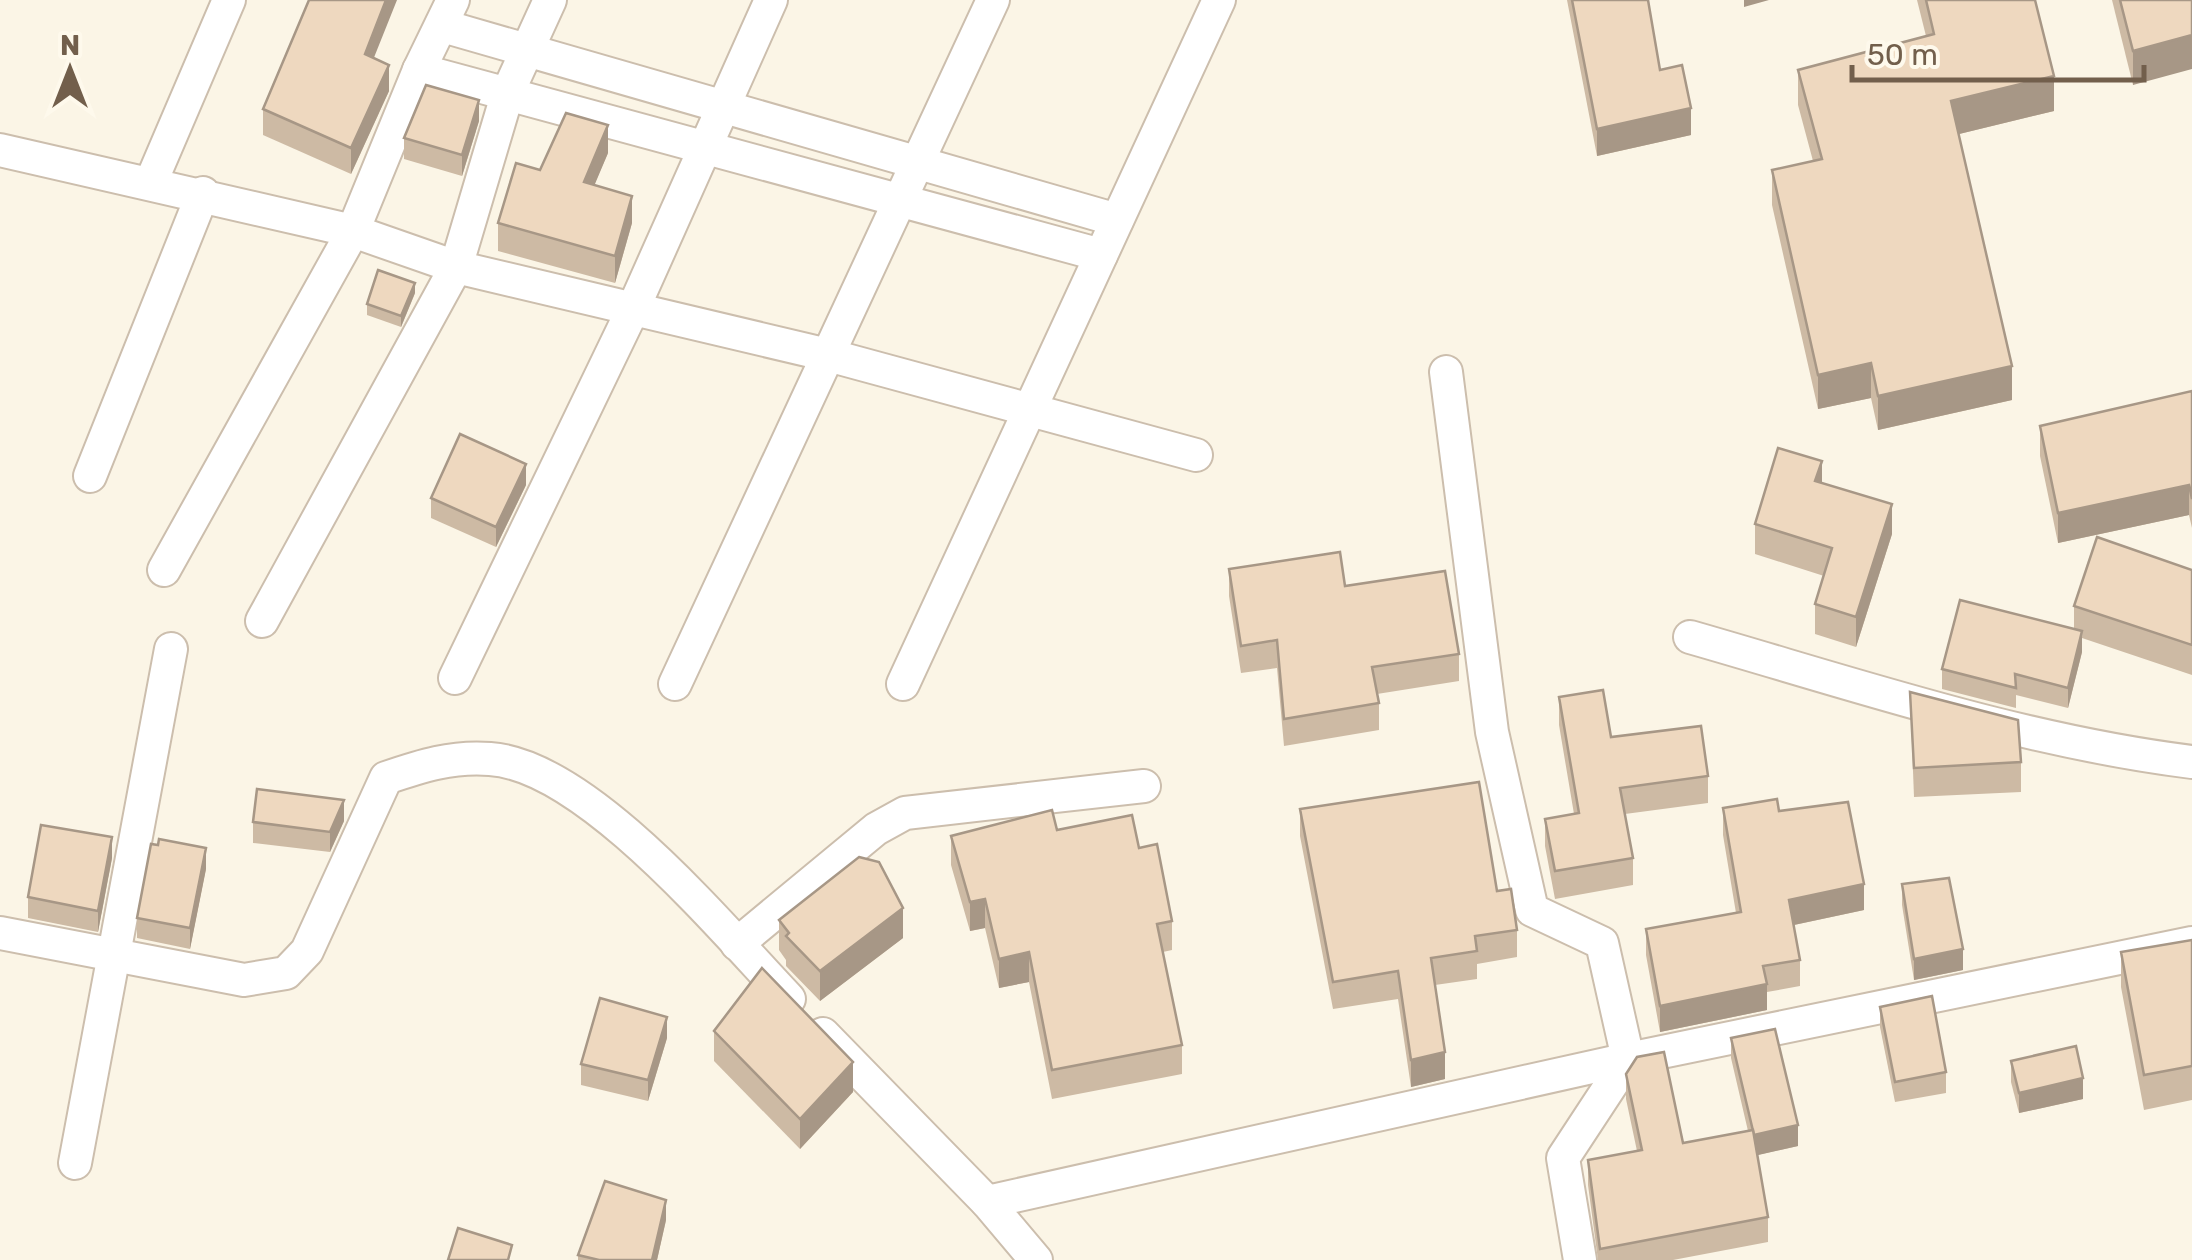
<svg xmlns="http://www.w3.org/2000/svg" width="2192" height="1260" viewBox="0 0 2192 1260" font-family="Rubik,sans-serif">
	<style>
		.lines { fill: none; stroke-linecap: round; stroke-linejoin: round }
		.street-casing { stroke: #ccbead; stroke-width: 36 }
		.street { stroke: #fff; stroke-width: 32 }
		.wall { fill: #cdbaa4 }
		.shaded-wall { fill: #a79786 }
		.building { fill: #eed8bf; stroke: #a79786; stroke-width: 2.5 }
	</style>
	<rect width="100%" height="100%" fill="#fbf5e6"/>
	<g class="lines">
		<g class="street-casing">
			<g id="street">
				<polyline points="443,26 1117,220"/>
				<polyline points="419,70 1101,255"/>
				<polyline points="0,150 353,231 456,267 828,355 1196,455"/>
				<polyline points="151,182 229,0"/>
				<polyline points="1446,372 1492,732 1532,910 1602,943 1628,1059 1563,1158 1580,1260"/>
				<polyline points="90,476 203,193"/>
				<polyline points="164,570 353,231 419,70 453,0"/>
				<polyline points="262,621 456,267 508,92 550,0"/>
				<path d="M1690,637C1854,684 2022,741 2192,762"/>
				<polyline points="455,678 633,309 771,0"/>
				<polyline points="675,684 993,0"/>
				<polyline points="903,684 1219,0"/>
				<path d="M0,933L244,980L286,973L307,951L386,778C421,766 452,756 490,759C587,765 723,930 789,999"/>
				<polyline points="737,944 876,829 905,813 1144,786"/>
				<polyline points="823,1034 987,1202 1036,1260"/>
				<polyline points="75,1163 171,649"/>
				<polyline points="987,1202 1628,1059 2192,943"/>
			</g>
		</g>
		<use href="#street" class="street"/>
	</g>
	<g class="wall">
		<polygon points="1567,0 1648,0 1660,70 1691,135 1597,156"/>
		<polygon points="1917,0 2035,0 2054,111 1959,134 2012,400 1878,430 1871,398 1818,409 1772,205 1772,170 1813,161 1798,105 1798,70 1926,36"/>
		<polygon points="2112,0 2192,0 2133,85"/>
		<polygon points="374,58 389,91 351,174 263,135 263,109"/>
		<polygon points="479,121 462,176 404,159 404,138"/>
		<polygon points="608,153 594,185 632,223 615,283 498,251 498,223 540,170"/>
		<polygon points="415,293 401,327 367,315 367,304"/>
		<polygon points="2192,391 2192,528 2189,515 2058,543 2040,456 2040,426"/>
		<polygon points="1822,482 1892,534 1856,647 1815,634 1815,604 1824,576 1755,554 1755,524"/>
		<polygon points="526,485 496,547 431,518 431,498"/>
		<polygon points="1229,569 1345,586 1459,654 1459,681 1377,694 1379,703 1379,730 1284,746 1277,668 1241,673 1229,596"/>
		<polygon points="2192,570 2192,675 2082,638 2082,652 2068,708 2016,695 2016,708 1942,689 1942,669 2074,629 2074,606"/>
		<polygon points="1910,692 2021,762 2021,792 1914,797"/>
		<polygon points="1559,697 1611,737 1708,776 1708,803 1625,814 1633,858 1633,885 1555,899 1545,846 1545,819 1574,814 1559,725"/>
		<polygon points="1723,808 1779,811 1864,910 1794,925 1800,960 1800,986 1767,992 1767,1010 1660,1032 1646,955 1646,929 1736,913 1723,835"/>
		<polygon points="1300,809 1497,891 1517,930 1517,957 1477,964 1477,979 1435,985 1445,1079 1411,1087 1398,999 1333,1009 1300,836"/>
		<polygon points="344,821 330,852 253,843 253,822"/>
		<polygon points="1057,830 1139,848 1172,921 1172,950 1163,952 1182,1045 1182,1074 1052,1099 1029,982 999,988 985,928 970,931 951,865 951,836"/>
		<polygon points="112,858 98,932 28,918 28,897"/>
		<polygon points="206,869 190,949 137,938 137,918"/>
		<polygon points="1902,884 1963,970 1914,980 1902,905"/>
		<polygon points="779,920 903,938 820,1001 786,966 786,960 779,950"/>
		<polygon points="2192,940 2192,1100 2144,1110 2121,987 2121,952"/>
		<polygon points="1880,1007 1946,1072 1946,1093 1895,1102 1880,1027"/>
		<polygon points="714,1031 853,1092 800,1149 714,1061"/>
		<polygon points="667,1038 648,1101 581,1085 581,1064"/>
		<polygon points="1731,1038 1798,1146 1757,1155 1768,1217 1768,1242 1673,1260 1598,1260 1588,1185 1588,1160 1637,1151 1626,1099 1626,1074 1683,1143 1748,1131 1731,1058"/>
		<polygon points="2011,1061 2083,1099 2019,1113 2011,1082"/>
		<polygon points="666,1220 657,1260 578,1260 578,1255"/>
	</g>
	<g class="shaded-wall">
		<polygon points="386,0 397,0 365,80 365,54"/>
		<polygon points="1744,0 1769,0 1744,7"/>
		<polygon points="2192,35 2192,69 2133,85 2133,51"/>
		<polygon points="389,65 389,91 351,174 351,148"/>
		<polygon points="2054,76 2054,111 1951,136 1951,101"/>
		<polygon points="479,100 479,121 462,176 462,155"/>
		<polygon points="1691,108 1691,135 1597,156 1597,129"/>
		<polygon points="608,125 608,153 584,210 584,182"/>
		<polygon points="632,196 632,223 615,283 615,256"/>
		<polygon points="415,283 415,293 401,327 401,316"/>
		<polygon points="1871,363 1871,398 1818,409 1818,375"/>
		<polygon points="2012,366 2012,400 1878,430 1878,396"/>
		<polygon points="1822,461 1822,491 1815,481"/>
		<polygon points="526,464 526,485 496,547 496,527"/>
		<polygon points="2189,485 2189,515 2058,543 2058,513"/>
		<polygon points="1892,504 1892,534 1856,647 1856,617"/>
		<polygon points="2082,631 2082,652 2068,708 2068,688"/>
		<polygon points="344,800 344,821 330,852 330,832"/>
		<polygon points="112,837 112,858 98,932 98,911"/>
		<polygon points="206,848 206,869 190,949 190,928"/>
		<polygon points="1864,884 1864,910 1789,926 1789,900"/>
		<polygon points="985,899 985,928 970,931 970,902"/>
		<polygon points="903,908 903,938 820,1001 820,971"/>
		<polygon points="1963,949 1963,970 1914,980 1914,959"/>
		<polygon points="1029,952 1029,982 999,988 999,959"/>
		<polygon points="1767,984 1767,1010 1660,1032 1660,1006"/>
		<polygon points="667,1017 667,1038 648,1101 648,1080"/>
		<polygon points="1445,1052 1445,1079 1411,1087 1411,1060"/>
		<polygon points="853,1062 853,1092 800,1149 800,1119"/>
		<polygon points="2083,1078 2083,1099 2019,1113 2019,1093"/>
		<polygon points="1798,1125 1798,1146 1754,1156 1754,1135"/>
		<polygon points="666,1200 666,1220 657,1260 652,1260"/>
	</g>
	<g class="building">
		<polygon points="309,0 386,0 365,54 389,65 351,148 263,109"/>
		<polygon points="1572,0 1648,0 1660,70 1682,65 1691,108 1597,129"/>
		<polygon points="1926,0 2035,0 2054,76 1951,101 2012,366 1878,396 1871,363 1818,375 1772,170 1822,159 1798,70 1934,34"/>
		<polygon points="2120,0 2192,0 2192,35 2133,51"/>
		<polygon points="426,85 479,100 462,155 404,138"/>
		<polygon points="566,113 608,125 584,182 632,196 615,256 498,223 516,163 540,170"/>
		<polygon points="378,270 415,283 401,316 367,304"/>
		<polygon points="2192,391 2192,499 2189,485 2058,513 2040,426"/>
		<polygon points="460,434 526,464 496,527 431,498"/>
		<polygon points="1778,448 1822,461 1815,481 1892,504 1856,617 1815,604 1832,548 1755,524"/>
		<polygon points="2097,537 2192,570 2192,645 2074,606"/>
		<polygon points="1340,552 1345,586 1445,571 1459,654 1372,667 1379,703 1284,719 1277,640 1241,646 1229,569"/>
		<polygon points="1960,600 2082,631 2068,688 2015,674 2016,688 1942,669"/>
		<polygon points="1603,690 1611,737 1701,726 1708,776 1620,788 1633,858 1555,871 1545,819 1579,813 1559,697"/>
		<polygon points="1910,692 2018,720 2021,762 1914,768"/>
		<polygon points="1479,782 1497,891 1511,889 1517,930 1475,936 1477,951 1431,958 1445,1052 1411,1060 1398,971 1333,982 1300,809"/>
		<polygon points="257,789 344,800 330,832 253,822"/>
		<polygon points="1777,799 1779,811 1848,802 1864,884 1789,900 1800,960 1763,966 1767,984 1660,1006 1646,929 1741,912 1723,808"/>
		<polygon points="1052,810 1057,830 1132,815 1139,848 1157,844 1172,921 1157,924 1182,1045 1052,1070 1029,952 999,959 985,899 970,902 951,836"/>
		<polygon points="41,825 112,837 98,911 28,897"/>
		<polygon points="159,839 206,848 190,928 137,918 151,844 158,845"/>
		<polygon points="859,857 879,862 903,908 820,971 786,936 789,933 779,920"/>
		<polygon points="1949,878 1963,949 1914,959 1902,884"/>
		<polygon points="2192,940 2192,1066 2144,1075 2121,952"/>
		<polygon points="762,968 853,1062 800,1119 714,1031"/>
		<polygon points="1932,996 1946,1072 1895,1082 1880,1007"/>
		<polygon points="600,998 667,1017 648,1080 581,1064"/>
		<polygon points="1775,1029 1798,1125 1754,1135 1731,1038"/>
		<polygon points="2076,1046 2083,1078 2019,1093 2011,1061"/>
		<polygon points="1664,1052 1683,1143 1753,1130 1768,1217 1600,1249 1588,1160 1642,1150 1626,1074 1637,1057"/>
		<polygon points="605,1181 666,1200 652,1260 599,1260 578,1255"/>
		<polygon points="458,1228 512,1245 508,1260 448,1260"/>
	</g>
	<g transform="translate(70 70)" stroke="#fef9ec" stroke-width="8" paint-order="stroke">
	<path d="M0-8L18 38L0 25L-18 38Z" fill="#725f4c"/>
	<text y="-15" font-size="28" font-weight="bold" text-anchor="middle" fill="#725f4c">N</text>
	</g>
	<path d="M1852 65v15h292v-15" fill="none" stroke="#725f4c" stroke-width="5"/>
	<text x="1867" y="65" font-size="30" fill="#725f4c" stroke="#fef9ec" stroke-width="8" paint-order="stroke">50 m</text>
</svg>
